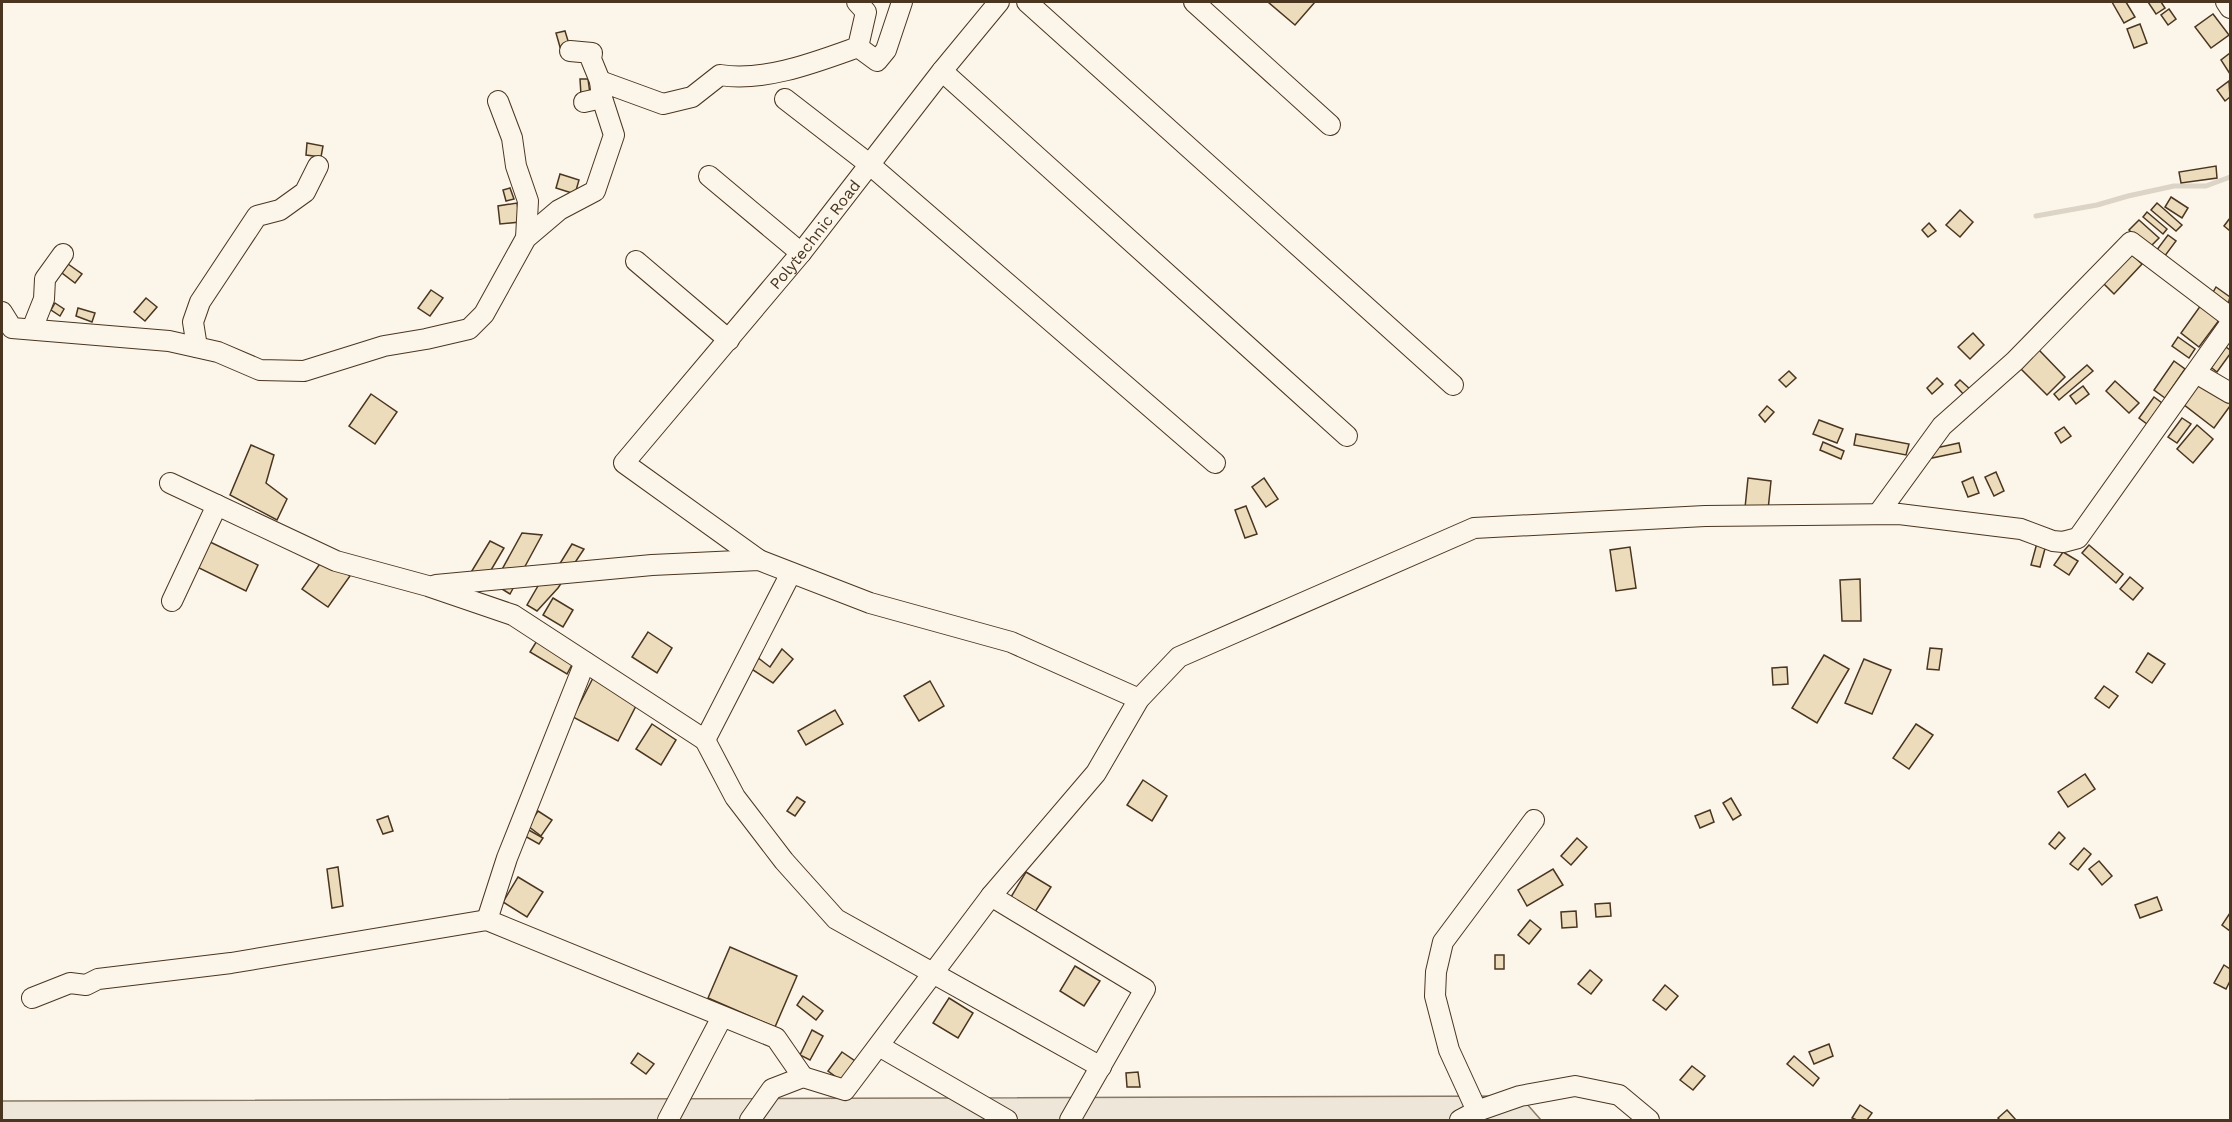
<svg xmlns="http://www.w3.org/2000/svg" width="2232" height="1122" viewBox="0 0 2232 1122" font-family="'Work Sans',sans-serif">
	<style>
		.green { fill: #ede6d9; stroke: #887966; stroke-width: 1.5 }
		.lines { fill: none; stroke-linecap: round; stroke-linejoin: round }
		.stream { stroke: #dcd4c6; stroke-width: 5 }
		.building { fill: #ecdcbc; stroke: #4a3520; stroke-width: 1.5 }
		.minor-casing { stroke: #4a3520; stroke-width: 22 }
		.minor { stroke: #fbf6e9; stroke-width: 20 }
		.labels { text-anchor: middle; dominant-baseline: central; stroke-width: 4.5; stroke-linejoin: round; paint-order: stroke }
		.street-label { font-size: 16px; fill: #4a3520; stroke: #fbf6e9 }
	</style>
	<rect width="100%" height="100%" fill="#fbf6e9"/>
	<polygon class="green" points="1520,1096 1541,1120 2,1120 2,1101"/>
	<g class="lines">
		<polyline class="stream" points="2036,216 2097,205 2128,196 2174,186 2206,186 2230,177"/>
	</g>
	<g class="building">
		<polygon points="1268,2 1315,2 1295,25"/>
		<polygon points="2112,2 2126,2 2135,17 2124,23"/>
		<polygon points="2148,2 2161,2 2165,8 2156,14"/>
		<polygon points="2169,9 2176,19 2168,25 2161,15"/>
		<polygon points="2213,14 2229,35 2211,48 2195,27"/>
		<polygon points="2140,24 2147,43 2134,48 2127,29"/>
		<polygon points="565,31 569,44 560,47 556,33"/>
		<polygon points="2230,53 2230,74 2221,60"/>
		<polygon points="580,79 588,79 590,94 581,95"/>
		<polygon points="2229,81 2230,97 2225,101 2217,90"/>
		<polygon points="307,143 323,146 321,157 306,155"/>
		<polygon points="2216,166 2217,178 2181,183 2179,172"/>
		<polygon points="560,174 579,180 575,194 556,188"/>
		<polygon points="510,188 514,199 506,201 503,190"/>
		<polygon points="2171,197 2188,208 2182,218 2165,207"/>
		<polygon points="517,203 520,222 500,224 498,206"/>
		<polygon points="2157,203 2182,225 2176,231 2151,210"/>
		<polygon points="1960,210 1973,222 1960,237 1946,225"/>
		<polygon points="2147,212 2167,229 2163,234 2143,217"/>
		<polygon points="2230,218 2230,231 2224,226"/>
		<polygon points="2139,220 2159,238 2148,249 2129,230"/>
		<polygon points="1929,223 1936,231 1928,237 1922,230"/>
		<polygon points="2168,235 2176,241 2164,257 2156,251"/>
		<polygon points="2131,254 2142,264 2114,294 2103,283"/>
		<polygon points="68,264 82,274 75,283 62,273"/>
		<polygon points="2216,287 2230,297 2228,305 2212,294"/>
		<polygon points="431,290 443,298 430,316 418,308"/>
		<polygon points="146,298 157,307 145,321 134,312"/>
		<polygon points="55,303 64,309 60,316 51,310"/>
		<polygon points="2201,305 2220,319 2199,347 2181,333"/>
		<polygon points="78,308 95,313 92,322 76,316"/>
		<polygon points="1973,333 1984,345 1970,359 1958,347"/>
		<polygon points="2178,337 2195,349 2189,358 2172,346"/>
		<polygon points="2223,345 2230,350 2230,354 2217,372 2208,365"/>
		<polygon points="2039,350 2065,377 2047,395 2020,368"/>
		<polygon points="2174,361 2185,369 2165,398 2154,390"/>
		<polygon points="2087,365 2093,371 2059,400 2054,394"/>
		<polygon points="1789,371 1796,378 1786,387 1779,380"/>
		<polygon points="2207,372 2230,390 2230,406 2214,428 2183,404"/>
		<polygon points="1937,378 1943,384 1932,394 1927,388"/>
		<polygon points="1960,380 1971,390 1965,396 1955,385"/>
		<polygon points="2115,381 2139,403 2129,413 2106,391"/>
		<polygon points="2083,386 2089,394 2076,404 2070,396"/>
		<polygon points="371,394 397,412 375,444 349,426"/>
		<polygon points="2154,397 2162,403 2147,424 2139,418"/>
		<polygon points="1767,406 1774,412 1765,422 1759,415"/>
		<polygon points="2182,418 2191,424 2177,443 2168,437"/>
		<polygon points="1819,420 1843,429 1837,443 1813,434"/>
		<polygon points="2197,425 2213,439 2193,463 2177,449"/>
		<polygon points="2064,427 2071,436 2061,443 2055,433"/>
		<polygon points="1856,434 1909,444 1906,455 1854,445"/>
		<polygon points="1823,442 1844,451 1841,459 1820,450"/>
		<polygon points="1959,443 1961,452 1932,458 1931,449"/>
		<polygon points="251,445 274,455 266,483 287,499 277,520 230,495"/>
		<polygon points="1996,472 2004,491 1994,496 1985,477"/>
		<polygon points="1973,477 1979,493 1968,497 1962,482"/>
		<polygon points="1264,478 1278,499 1266,507 1252,487"/>
		<polygon points="1748,478 1771,481 1768,510 1745,508"/>
		<polygon points="1246,506 1257,534 1245,538 1235,510"/>
		<polygon points="522,533 542,535 510,594 494,584"/>
		<polygon points="208,541 258,565 246,591 195,566"/>
		<polygon points="490,541 504,548 484,582 470,574"/>
		<polygon points="2037,543 2046,545 2040,567 2031,565"/>
		<polygon points="572,544 584,549 558,588 537,611 527,605 542,579 548,583"/>
		<polygon points="2089,545 2123,574 2116,583 2082,553"/>
		<polygon points="1630,547 1636,588 1616,591 1610,550"/>
		<polygon points="2063,552 2078,561 2069,575 2054,565"/>
		<polygon points="324,558 350,576 328,607 302,589"/>
		<polygon points="2130,577 2143,588 2133,600 2120,589"/>
		<polygon points="1860,579 1861,621 1842,621 1840,580"/>
		<polygon points="553,598 573,610 563,627 543,615"/>
		<polygon points="648,632 672,648 657,673 632,657"/>
		<polygon points="538,639 574,661 567,674 530,652"/>
		<polygon points="1930,648 1942,649 1939,670 1927,669"/>
		<polygon points="782,649 793,659 773,683 750,668 757,657 770,667"/>
		<polygon points="2148,653 2165,664 2152,683 2136,672"/>
		<polygon points="1824,655 1849,669 1817,723 1792,708"/>
		<polygon points="1864,659 1891,670 1872,714 1845,703"/>
		<polygon points="1787,667 1788,684 1773,685 1772,668"/>
		<polygon points="593,678 638,702 618,741 573,717"/>
		<polygon points="930,681 944,706 919,721 904,696"/>
		<polygon points="2104,686 2118,696 2109,708 2095,698"/>
		<polygon points="835,710 843,724 806,745 798,731"/>
		<polygon points="652,724 676,740 661,765 636,749"/>
		<polygon points="1916,724 1933,735 1909,769 1893,758"/>
		<polygon points="2085,774 2095,789 2068,807 2058,792"/>
		<polygon points="1143,780 1167,796 1152,821 1127,805"/>
		<polygon points="797,797 805,802 795,816 787,811"/>
		<polygon points="1731,798 1741,815 1733,820 1723,803"/>
		<polygon points="1710,810 1714,822 1700,828 1695,816"/>
		<polygon points="538,811 552,820 541,836 528,826"/>
		<polygon points="388,816 393,831 383,834 377,820"/>
		<polygon points="527,829 543,838 539,844 523,835"/>
		<polygon points="2059,832 2065,838 2055,849 2049,844"/>
		<polygon points="1577,838 1587,847 1571,865 1561,856"/>
		<polygon points="2084,848 2091,854 2078,870 2070,864"/>
		<polygon points="2099,861 2112,876 2102,885 2089,869"/>
		<polygon points="338,867 343,906 332,908 327,869"/>
		<polygon points="1553,869 1563,885 1527,906 1518,890"/>
		<polygon points="1026,872 1051,887 1035,912 1011,897"/>
		<polygon points="518,877 543,892 527,917 503,902"/>
		<polygon points="2157,897 2162,910 2140,918 2135,905"/>
		<polygon points="1610,903 1611,916 1596,917 1595,904"/>
		<polygon points="1576,911 1577,927 1562,928 1561,912"/>
		<polygon points="2230,913 2230,931 2222,925"/>
		<polygon points="1530,920 1541,929 1529,944 1518,935"/>
		<polygon points="730,947 797,976 775,1027 708,998"/>
		<rect x="1495" y="955" width="9" height="14"/>
		<polygon points="2224,965 2230,969 2230,981 2226,989 2214,983"/>
		<polygon points="1075,966 1100,981 1084,1006 1060,991"/>
		<polygon points="1590,970 1602,980 1591,994 1578,984"/>
		<polygon points="1665,985 1678,996 1666,1010 1653,1000"/>
		<polygon points="803,996 823,1011 816,1020 797,1005"/>
		<polygon points="949,998 973,1013 958,1038 933,1023"/>
		<polygon points="812,1030 823,1036 810,1060 800,1055"/>
		<polygon points="1829,1044 1833,1056 1814,1064 1809,1052"/>
		<polygon points="842,1052 858,1063 843,1082 828,1071"/>
		<polygon points="638,1053 654,1064 646,1074 631,1063"/>
		<polygon points="1794,1056 1819,1078 1813,1086 1787,1064"/>
		<polygon points="1692,1066 1705,1076 1693,1090 1680,1080"/>
		<polygon points="1138,1072 1140,1087 1127,1087 1126,1073"/>
		<polygon points="1860,1105 1872,1113 1867,1120 1857,1120 1852,1118"/>
		<polygon points="2007,1110 2016,1120 2000,1120 1998,1118"/>
	</g>
	<g class="lines">
		<g class="minor-casing">
			<g id="minor">
				<polyline points="1027,2 1453,385"/>
				<polyline points="1194,2 1330,125"/>
				<polyline points="2226,2 2230,8"/>
				<polyline points="858,47 877,61 886,50 902,2"/>
				<polyline points="570,51 592,53 591,59 600,81"/>
				<polyline points="942,71 1347,436"/>
				<polyline points="785,99 869,164 1215,463"/>
				<polyline points="498,101 512,138 516,166 528,201 526,238"/>
				<polyline points="584,102 602,98"/>
				<polyline points="709,176 801,253"/>
				<polyline points="636,261 729,340"/>
				<path d="M2,312L12,328L169,341L218,352L260,370L304,371L384,346L426,339L469,329L484,314L526,238L559,210L595,191L614,135L602,98L600,81L663,104L692,97L720,75C765,82 816,62 858,47L866,12L857,2"/>
				<polyline points="32,329 44,299 45,279 63,254"/>
				<polyline points="197,347 193,322 200,302 257,216 280,210 305,192 318,166"/>
				<polyline points="2196,373 2230,393"/>
				<polyline points="170,483 336,561 428,586 513,615 705,740 791,573"/>
				<polyline points="1878,514 1942,426 2015,361 2131,242 2230,317"/>
				<path id="s1" d="M759,560L624,463L801,253L942,71L999,2"/>
				<polyline points="436,585 652,565 759,560 870,603 1011,642 1139,699"/>
				<polyline points="172,601 217,505"/>
				<polyline points="705,740 735,797 784,861 836,919 1101,1067"/>
				<polyline points="991,896 1145,989 1070,1120"/>
				<polyline points="487,920 507,858 585,662"/>
				<polyline points="32,998 70,983 86,985 98,979 231,963 487,920 776,1038 803,1077"/>
				<polyline points="879,1046 1007,1120"/>
				<polyline points="1477,1111 1449,1050 1435,996 1436,972 1443,942 1534,820"/>
				<polyline points="668,1120 722,1017"/>
				<polyline points="750,1120 772,1089 803,1077 845,1090 991,896 1096,773 1139,699 1179,657 1474,528 1705,516 1899,514 2021,529 2053,541 2063,542 2078,538 2230,324"/>
				<polyline points="1460,1120 1477,1111 1520,1096 1575,1086 1619,1095 1649,1120"/>
			</g>
		</g>
		<use href="#minor" class="minor"/>
	</g>
	<g class="labels">
		<g class="street-label">
			<text stroke="none"><textPath href="#s1" startOffset="464">Polytechnic Road</textPath></text>
		</g>
	</g>
	<rect width="2232" height="1122" fill="none" stroke="#4a3520" stroke-width="6"/>
</svg>
